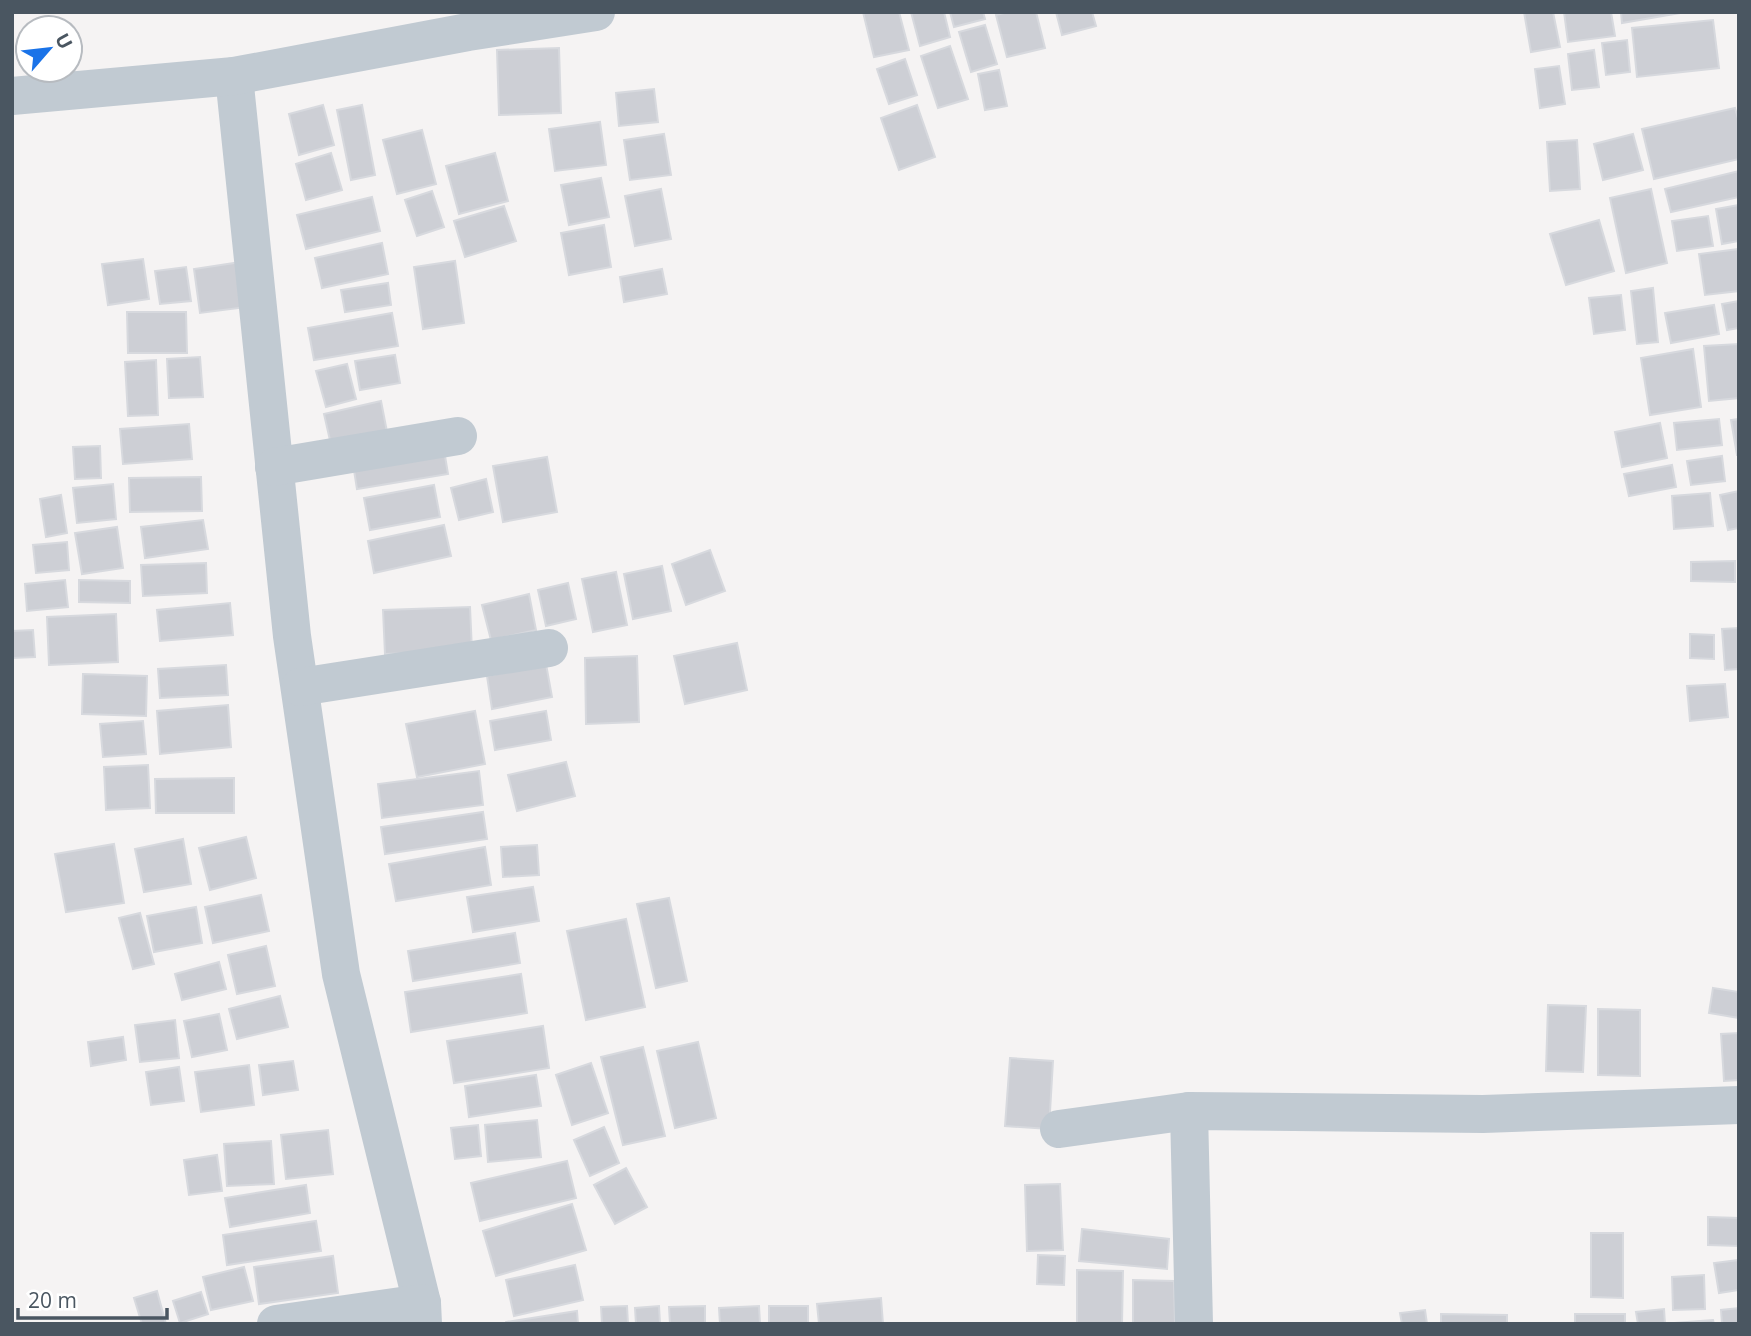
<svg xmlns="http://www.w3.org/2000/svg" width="1751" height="1336" viewBox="0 0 1751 1336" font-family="'Open Sans',sans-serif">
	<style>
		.building { fill: #cdcfd5; stroke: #d7d9de; stroke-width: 2 }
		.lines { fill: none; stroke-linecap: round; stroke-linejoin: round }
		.minor { stroke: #c1cad2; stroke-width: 38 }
	</style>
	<rect width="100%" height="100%" fill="#f5f3f3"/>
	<g class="building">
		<polygon points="863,12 899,12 909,50 874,57"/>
		<polygon points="911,12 944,12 950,37 920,46"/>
		<polygon points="950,12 983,12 985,19 954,27"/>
		<polygon points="1008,12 1036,12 1045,48 1007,57 996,15"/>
		<polygon points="1056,12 1092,12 1096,26 1062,35"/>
		<polygon points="1524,12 1553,12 1560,47 1531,52"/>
		<polygon points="1564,12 1611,12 1615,36 1568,42"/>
		<polygon points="1621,12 1686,12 1622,23"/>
		<polygon points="1713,20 1719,68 1637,77 1632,28"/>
		<polygon points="985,25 997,64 971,72 959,32"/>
		<polygon points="1627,40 1630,72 1606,75 1602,43"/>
		<polygon points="950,46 968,99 938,108 921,56"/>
		<polygon points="559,48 561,113 499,115 497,50"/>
		<polygon points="1594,50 1599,87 1572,90 1568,54"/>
		<polygon points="905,59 917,95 889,104 877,69"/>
		<polygon points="1559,66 1565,104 1540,108 1535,69"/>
		<polygon points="999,70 1007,106 985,110 978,74"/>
		<polygon points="654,89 658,122 619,126 616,93"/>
		<polygon points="323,105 334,145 299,155 289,114"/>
		<polygon points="362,105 375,175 351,180 337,110"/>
		<polygon points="917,105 935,157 899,170 881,118"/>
		<polygon points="1735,108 1739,122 1739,159 1654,179 1642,129"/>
		<polygon points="600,122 606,165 555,171 549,129"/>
		<polygon points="422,130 436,184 397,194 383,140"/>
		<polygon points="664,134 671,175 630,180 624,140"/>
		<polygon points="1633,134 1643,170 1603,180 1594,144"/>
		<polygon points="1577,140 1580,189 1550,191 1547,142"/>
		<polygon points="331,153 342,190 306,200 296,164"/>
		<polygon points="495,153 508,201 459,214 446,166"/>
		<polygon points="1739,171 1739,197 1671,212 1665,189"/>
		<polygon points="601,178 609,217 569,225 561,185"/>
		<polygon points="661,189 671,239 635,246 625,196"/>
		<polygon points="1651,189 1667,263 1626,273 1610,198"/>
		<polygon points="432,191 444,227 417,236 405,200"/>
		<polygon points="372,197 380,231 306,249 297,215"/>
		<polygon points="1739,205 1739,241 1722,244 1716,209"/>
		<polygon points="504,206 516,241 465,257 454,221"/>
		<polygon points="1708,216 1713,246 1677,251 1672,221"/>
		<polygon points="1599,220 1614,271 1566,285 1550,234"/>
		<polygon points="604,225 611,267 569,275 561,233"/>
		<polygon points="382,243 388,274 322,288 315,258"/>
		<polygon points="1739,249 1739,291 1705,295 1699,254"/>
		<polygon points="143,259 149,299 108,305 102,264"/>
		<polygon points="455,261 464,323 423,329 414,267"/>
		<polygon points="241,262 247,307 200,313 194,269"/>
		<polygon points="186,267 191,301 160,304 155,271"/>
		<polygon points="662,269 667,294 624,302 620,277"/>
		<polygon points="388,283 391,305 345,312 341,290"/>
		<polygon points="1653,288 1658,342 1637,344 1631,291"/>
		<polygon points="1621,295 1625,330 1594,334 1589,298"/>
		<polygon points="1739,301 1739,328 1727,330 1722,304"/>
		<polygon points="1714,305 1719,334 1671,343 1665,313"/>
		<polygon points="127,312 186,312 187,353 128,353"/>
		<polygon points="392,313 398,346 314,360 308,328"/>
		<polygon points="1739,344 1739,398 1709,401 1704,346"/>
		<polygon points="1693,349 1701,407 1650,415 1641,358"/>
		<polygon points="395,355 400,383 360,390 355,361"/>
		<polygon points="200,357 203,397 169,398 167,359"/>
		<polygon points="156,360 158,415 128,416 125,362"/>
		<polygon points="347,364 356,399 326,407 316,371"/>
		<polygon points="381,401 388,437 332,449 324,414"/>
		<polygon points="1719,419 1722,445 1677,450 1674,423"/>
		<polygon points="1739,419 1739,455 1737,455 1731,420"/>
		<polygon points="1660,423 1667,458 1622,467 1615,432"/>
		<polygon points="189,424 192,459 123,464 120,429"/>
		<polygon points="100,446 101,478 75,479 73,447"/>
		<polygon points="444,450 448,474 357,489 353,464"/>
		<polygon points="1722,456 1725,481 1691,485 1687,461"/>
		<polygon points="547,457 557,512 503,522 493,466"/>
		<polygon points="1672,465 1676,487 1629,496 1624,474"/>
		<polygon points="201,477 202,511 130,512 129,478"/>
		<polygon points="486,479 493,512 459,520 451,488"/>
		<polygon points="113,484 116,519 77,523 73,488"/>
		<polygon points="434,485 440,517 370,530 364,498"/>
		<polygon points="1739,491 1739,528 1728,530 1720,495"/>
		<polygon points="1710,493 1713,526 1674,529 1672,496"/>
		<polygon points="61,495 67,533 46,537 40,499"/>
		<polygon points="203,520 208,549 145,558 141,527"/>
		<polygon points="444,525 451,556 374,573 368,541"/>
		<polygon points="117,527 123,568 82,574 75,533"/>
		<polygon points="67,542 69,570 36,573 33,545"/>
		<polygon points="710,550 725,591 686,605 672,564"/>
		<polygon points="1735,561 1735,582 1691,581 1691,562"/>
		<polygon points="206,563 207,593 143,596 141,565"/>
		<polygon points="662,566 671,611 633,619 624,574"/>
		<polygon points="616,572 627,625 593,632 582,579"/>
		<polygon points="65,580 68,607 27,611 25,584"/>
		<polygon points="79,580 130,581 130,603 79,602"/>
		<polygon points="568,583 576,619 546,626 538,590"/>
		<polygon points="529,594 536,630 491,640 482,605"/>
		<polygon points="230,603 233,635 160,641 157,610"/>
		<polygon points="470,607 472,651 385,654 383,610"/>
		<polygon points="116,614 118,662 49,665 47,617"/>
		<polygon points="1739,628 1739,669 1725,670 1722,629"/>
		<polygon points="33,630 35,657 12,658 12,631"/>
		<polygon points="1690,634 1714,635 1714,659 1690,658"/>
		<polygon points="737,643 747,690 685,704 674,656"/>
		<polygon points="637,656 639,722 586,724 585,658"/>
		<polygon points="546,664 552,697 492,709 487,676"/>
		<polygon points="226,665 228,695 160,698 158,669"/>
		<polygon points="83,674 147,676 146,716 82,714"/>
		<polygon points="1725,684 1728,717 1690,721 1687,686"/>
		<polygon points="228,705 231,747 160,754 157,711"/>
		<polygon points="475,711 485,764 417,777 406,724"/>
		<polygon points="546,711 551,740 495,750 490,721"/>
		<polygon points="143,721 146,754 103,757 100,724"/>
		<polygon points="566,762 575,796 517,811 508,775"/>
		<polygon points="148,765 150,808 106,810 104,767"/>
		<polygon points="479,771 483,805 382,818 378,784"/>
		<polygon points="234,778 234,813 156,813 155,779"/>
		<polygon points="483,812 487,839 385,854 381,827"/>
		<polygon points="246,837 256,878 210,890 199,848"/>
		<polygon points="183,839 191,884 144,892 135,849"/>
		<polygon points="114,844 124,903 66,912 55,854"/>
		<polygon points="537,845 539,875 503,877 501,847"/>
		<polygon points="485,847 491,885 396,901 389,864"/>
		<polygon points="533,887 539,921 473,932 467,897"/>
		<polygon points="261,895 269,931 213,943 205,907"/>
		<polygon points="669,898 687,981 656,988 637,904"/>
		<polygon points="196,907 202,943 154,952 147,916"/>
		<polygon points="140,913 154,964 133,969 119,918"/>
		<polygon points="626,919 645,1007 586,1020 567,931"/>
		<polygon points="515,933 520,963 413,981 408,951"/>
		<polygon points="266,946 275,986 237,994 228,955"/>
		<polygon points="219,962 226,989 182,1000 175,974"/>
		<polygon points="521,974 527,1013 411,1032 405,992"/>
		<polygon points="1713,988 1739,992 1739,1018 1709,1013"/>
		<polygon points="280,996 288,1027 237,1039 229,1009"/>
		<polygon points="1548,1005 1586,1006 1583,1072 1546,1071"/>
		<polygon points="1598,1009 1640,1010 1640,1076 1598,1075"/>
		<polygon points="219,1014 227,1050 192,1057 184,1021"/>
		<polygon points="175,1020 179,1058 140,1062 135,1025"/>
		<polygon points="543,1026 549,1068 454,1083 447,1041"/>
		<polygon points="1739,1033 1739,1080 1724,1081 1721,1034"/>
		<polygon points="123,1037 126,1060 91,1066 88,1042"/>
		<polygon points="698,1042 716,1118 675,1128 657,1051"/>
		<polygon points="643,1047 665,1136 623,1145 601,1057"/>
		<polygon points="1010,1058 1053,1061 1049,1129 1005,1126"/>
		<polygon points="293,1061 298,1090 263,1095 259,1065"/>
		<polygon points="591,1063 608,1113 572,1125 556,1075"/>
		<polygon points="249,1065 254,1105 201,1112 195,1072"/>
		<polygon points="179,1067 184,1101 151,1105 146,1072"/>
		<polygon points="536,1075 541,1106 469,1117 465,1086"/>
		<polygon points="537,1120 541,1157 488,1162 485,1125"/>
		<polygon points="478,1125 481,1156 455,1159 451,1128"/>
		<polygon points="604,1127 619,1163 590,1176 574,1140"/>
		<polygon points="328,1130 333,1174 286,1179 281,1135"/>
		<polygon points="271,1141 274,1184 227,1186 224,1144"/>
		<polygon points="217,1155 222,1191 189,1195 184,1160"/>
		<polygon points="567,1161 576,1198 480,1221 471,1183"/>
		<polygon points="626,1168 647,1207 615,1224 594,1185"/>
		<polygon points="1060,1184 1063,1250 1027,1251 1025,1185"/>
		<polygon points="306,1185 310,1213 230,1227 225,1198"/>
		<polygon points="572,1204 586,1250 496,1276 483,1231"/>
		<polygon points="1708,1217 1739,1218 1739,1246 1708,1245"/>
		<polygon points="316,1221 321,1251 227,1265 223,1235"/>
		<polygon points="1082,1229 1169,1239 1167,1269 1079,1261"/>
		<polygon points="1591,1233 1623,1233 1623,1298 1591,1297"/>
		<polygon points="1038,1255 1065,1256 1064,1285 1037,1284"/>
		<polygon points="333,1256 338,1293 259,1304 254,1267"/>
		<polygon points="1739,1260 1739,1290 1719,1293 1714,1263"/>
		<polygon points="575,1265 583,1300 514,1316 506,1280"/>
		<polygon points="244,1267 253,1301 211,1310 203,1277"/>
		<polygon points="1077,1270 1123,1271 1122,1324 1077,1324"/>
		<polygon points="1704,1275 1705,1309 1673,1310 1672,1277"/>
		<polygon points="1133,1280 1174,1281 1175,1324 1133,1324"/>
		<polygon points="157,1291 166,1324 142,1324 134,1298"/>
		<polygon points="201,1292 208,1314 180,1323 173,1301"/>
		<polygon points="881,1298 883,1324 819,1324 817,1304"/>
		<polygon points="627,1306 628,1324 602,1324 601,1307"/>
		<polygon points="659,1306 660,1324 636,1324 635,1308"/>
		<polygon points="705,1306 705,1324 670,1324 669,1307"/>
		<polygon points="759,1306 760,1324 720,1324 719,1308"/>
		<rect x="769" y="1306" width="39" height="18"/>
		<polygon points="1739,1308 1739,1324 1722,1324 1721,1310"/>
		<polygon points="1664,1309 1665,1324 1638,1324 1636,1312"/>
		<polygon points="1425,1310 1427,1324 1402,1324 1400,1313"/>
		<polygon points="577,1311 578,1324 506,1324 506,1322"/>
		<polygon points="1441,1314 1507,1315 1507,1324 1441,1324"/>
		<rect x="1575" y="1314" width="50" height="10"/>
		<polygon points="1713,1320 1714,1324 1675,1324 1675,1323"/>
	</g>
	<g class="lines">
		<g class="minor">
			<polyline points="234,76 292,636 341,974 422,1303 423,1324"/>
			<polyline points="12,96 234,76 468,32 596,12"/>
			<polyline points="274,467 458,436"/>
			<polyline points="300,687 549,648"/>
			<polyline points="1189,1111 1194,1324"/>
			<polyline points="1059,1129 1189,1111 1483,1114 1739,1105"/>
			<polyline points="276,1324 422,1303"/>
		</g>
	</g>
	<rect width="1751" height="1336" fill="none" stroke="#4a5661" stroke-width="28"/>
	<g transform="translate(49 49) rotate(62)"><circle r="33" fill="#ffffff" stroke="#b7bbc0" stroke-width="2"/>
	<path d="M0-5L12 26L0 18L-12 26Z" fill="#1a73e8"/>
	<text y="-10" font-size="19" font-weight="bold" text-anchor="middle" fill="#4a5661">U</text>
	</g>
	<path d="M18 1308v10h149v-10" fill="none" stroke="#4a5661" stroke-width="3.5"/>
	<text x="28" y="1308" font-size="21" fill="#4a5661" stroke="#ffffff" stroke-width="5" paint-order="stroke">20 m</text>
</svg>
